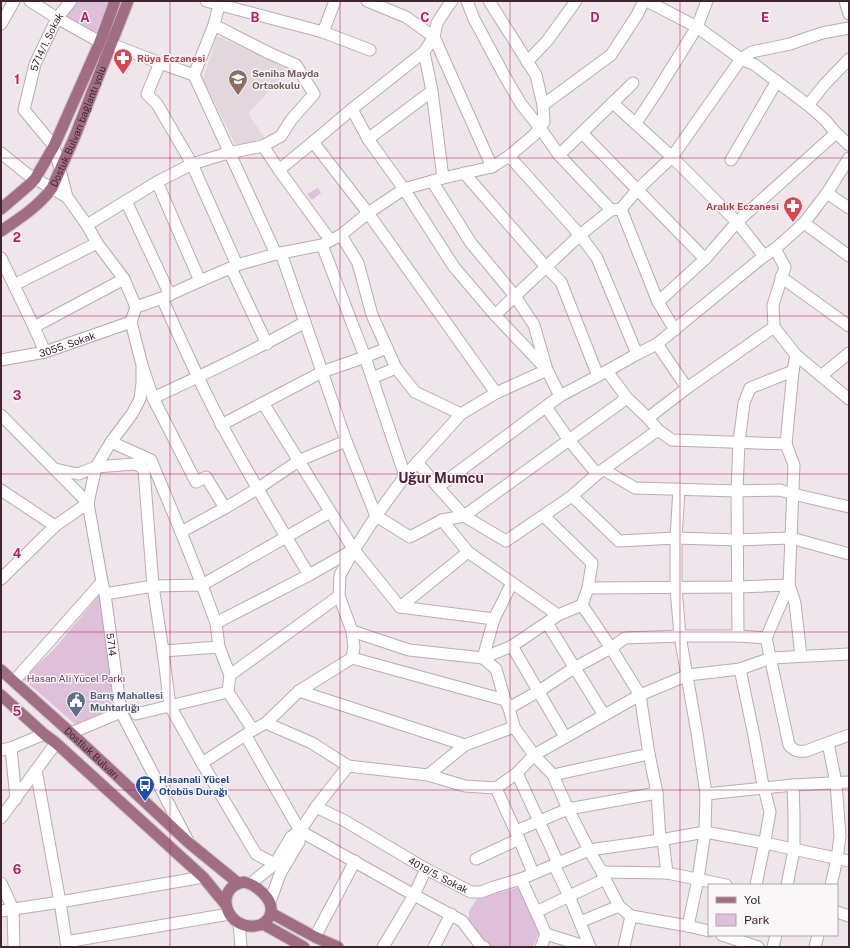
<svg xmlns="http://www.w3.org/2000/svg" width="850" height="948" viewBox="0 0 850 948" font-family="'Public Sans',sans-serif">
	<style>
		.built { fill: #e2d7dd }
		.green { fill: #dec0db }
		.lines { fill: none; stroke-linecap: round; stroke-linejoin: round }
		.minor-casing { stroke: #baacb3; stroke-width: 13 }
		.tertiary-casing { stroke: #baacb3; stroke-width: 13 }
		.secondary-casing { stroke: #b9a5af; stroke-width: 13 }
		.primary-casing { stroke: #c9c2c5; stroke-width: 13 }
		.minor { stroke: #fff; stroke-width: 11 }
		.tertiary { stroke: #fff; stroke-width: 11 }
		.secondary { stroke: #fff; stroke-width: 11 }
		.primary { stroke: #a16d83; stroke-width: 11 }
		.grid { fill: none; stroke: #c2185b; stroke-width: 1; stroke-opacity: 0.55 }
		.labels { text-anchor: middle; dominant-baseline: central; stroke-width: 3; stroke-linejoin: round; paint-order: stroke }
		.street-label { font-size: 10px; fill: #3f2531; stroke: #faf7f9 }
		.health-label { font-size: 10px; font-weight: bold; fill: #be3a42; stroke: #faf7f9; text-anchor: start }
		.education-label { font-size: 10px; font-weight: bold; fill: #785e54; stroke: #faf7f9; text-anchor: start }
		.park-label { font-size: 10px; fill: #743266; stroke: #faf7f9 }
		.service-label { font-size: 10px; font-weight: bold; fill: #4e5e75; stroke: #faf7f9; text-anchor: start }
		.transit-label { font-size: 10px; font-weight: bold; fill: #164399; stroke: #faf7f9; text-anchor: start }
		.district-label { font-size: 14px; font-weight: bold; fill: #512235; stroke: #faf7f9 }
		.grid-label { font-size: 13px; text-anchor: middle; font-weight: bold; fill: #c2185b; stroke: #faf7f9; stroke-width: 3; stroke-linejoin: round; paint-order: stroke }
	</style>
	<rect width="100%" height="100%" fill="#eee6eb"/>
	<polygon class="built" points="217,36 278,63 287,71 248,114 265,138 236,146 203,79"/>
	<g class="green">
		<polygon points="78,1 110,1 95,36 62,19"/>
		<polygon points="318,188 321,193 312,200 307,194"/>
		<polygon points="99,595 116,708 75,724 23,679 55,648"/>
		<polygon points="519,887 539,932 533,947 483,947 468,928 469,911 477,899"/>
	</g>
	<g class="lines">
		<g class="minor-casing">
			<g id="minor">
				<polyline points="30,1 57,18 100,42"/>
				<polyline points="206,1 323,32 370,50"/>
				<polyline points="220,1 214,25 194,75 276,254"/>
				<polyline points="367,1 406,17 434,37 492,167"/>
				<polyline points="467,1 474,19 504,75 521,104 540,128 559,155 611,210"/>
				<polyline points="647,1 697,27 741,59 755,65 808,105 825,120 836,133 849,145"/>
				<polyline points="845,1 849,14"/>
				<polyline points="1,24 14,1"/>
				<polyline points="323,32 335,1"/>
				<polyline points="111,44 160,63 194,75"/>
				<polyline points="424,52 432,91 443,178"/>
				<polyline points="527,62 547,41 576,1"/>
				<polyline points="160,63 147,94 157,104 192,164 237,265"/>
				<polyline points="613,103 672,157 737,222 764,256"/>
				<polyline points="543,105 611,55 637,15 644,1"/>
				<polyline points="808,105 825,84 849,59"/>
				<polyline points="352,109 368,139 404,189 454,267 495,315 547,370 560,396"/>
				<polyline points="636,123 656,93 697,27 707,1"/>
				<polyline points="582,133 705,259"/>
				<polyline points="368,139 432,91"/>
				<polyline points="313,142 368,213 496,393"/>
				<path id="s1" d="M54,146L24,110L35,64L57,18L71,1"/>
				<polyline points="263,146 279,170 330,240"/>
				<polyline points="1,153 27,174 67,197"/>
				<polyline points="559,155 633,83"/>
				<polyline points="509,156 580,235 597,258 637,354"/>
				<polyline points="731,160 777,81"/>
				<polyline points="279,170 313,142 352,109 424,52 434,37 437,23 450,3 452,1"/>
				<polyline points="464,173 546,267 561,282 598,376"/>
				<polyline points="432,181 471,243 515,296 534,325 547,370 496,393 461,414 405,476 376,516 354,550 340,575 339,596 352,631 409,650 483,658 512,646 558,615 582,605 588,588 592,563 544,516"/>
				<polyline points="157,182 200,281"/>
				<polyline points="827,193 849,208"/>
				<polyline points="126,201 170,295"/>
				<polyline points="621,209 658,302 675,330"/>
				<polyline points="87,225 157,182 192,164 228,153 263,146 281,136 291,120 314,94 296,65 269,53 214,25"/>
				<polyline points="341,235 358,263 372,315 396,368 415,392 461,414"/>
				<polyline points="322,245 365,357 405,476"/>
				<polyline points="775,249 785,267 773,305 774,327 796,355 849,399"/>
				<polyline points="281,253 346,441 376,516 410,537 442,520 464,516 627,398"/>
				<polyline points="1,258 34,327 45,352"/>
				<polyline points="231,268 267,344"/>
				<polyline points="781,277 849,326"/>
				<polyline points="14,285 97,243"/>
				<path d="M162,298C181,341 200,384 222,425C249,476 279,525 309,575"/>
				<polyline points="658,302 705,259 737,222 836,133"/>
				<polyline points="136,307 162,298 200,281 237,265 276,254 322,245 341,235 368,213 404,189 443,178 492,167 509,156 534,135 544,122 543,105 536,75 489,1"/>
				<polyline points="495,315 580,235 611,210 621,209 637,190 672,157 741,59 752,52 790,44 822,33 849,28"/>
				<polyline points="34,327 124,279"/>
				<polyline points="657,344 687,388"/>
				<polyline points="796,355 793,371 786,444 794,465 789,585 795,603 801,656"/>
				<polyline points="143,368 153,398 196,482 206,477 225,508"/>
				<polyline points="607,371 627,398 648,418 658,430 672,440 786,444"/>
				<polyline points="821,376 849,353"/>
				<polyline points="372,378 396,368"/>
				<path d="M153,398C205,374 256,350 305,322"/>
				<polyline points="263,403 354,550 400,607 494,619"/>
				<polyline points="546,407 569,440 597,474"/>
				<polyline points="648,418 687,388 774,327"/>
				<polyline points="221,425 322,372 365,357 387,348"/>
				<polyline points="111,442 151,460 181,532 202,585 216,623 219,647 230,675 228,692 253,730"/>
				<polyline points="417,462 438,487 464,516 506,541 572,496 597,474 658,430"/>
				<polyline points="96,467 134,464 140,466 144,470 153,586 163,651 170,706 202,763 256,854 275,864"/>
				<polyline points="604,470 635,488 737,491 780,490 793,494 849,507"/>
				<polyline points="438,487 560,396 607,371 637,354 657,344 764,256 775,249 804,223"/>
				<polyline points="679,489 676,538 676,588 680,636 697,733 706,794 705,832 698,879 688,926"/>
				<polyline points="1,490 55,526"/>
				<polyline points="572,496 619,541 676,538 738,540 791,538 849,554"/>
				<polyline points="442,520 468,552 558,615"/>
				<polyline points="181,532 225,508 257,489 300,460 346,441"/>
				<polyline points="1,579 55,526 88,503"/>
				<polyline points="512,583 494,619 483,658 496,669 505,700 509,708 514,727 534,755 553,775 568,809 589,850 602,872 605,879 619,906 631,916 688,926 709,931"/>
				<path d="M588,588L738,587L789,585L766,638L789,745C794,751 798,752 806,751L849,735"/>
				<polyline points="105,594 153,586 202,585 330,512"/>
				<polyline points="582,605 611,648 640,695 649,754 657,793 660,840 663,840 667,873 726,885"/>
				<polyline points="400,607 468,552"/>
				<polyline points="216,623 309,575 353,550"/>
				<polyline points="547,623 604,715"/>
				<polyline points="352,631 354,647 352,658"/>
				<polyline points="738,636 737,491 739,442 744,403 750,388 793,371"/>
				<polyline points="512,646 565,737"/>
				<polyline points="163,651 219,647"/>
				<polyline points="740,669 754,736 762,780 770,812 764,846 756,885"/>
				<polyline points="230,675 339,596"/>
				<polyline points="14,681 102,582"/>
				<polyline points="299,691 465,745"/>
				<polyline points="509,708 539,691 574,668 611,648 625,638 680,636 738,636 766,638"/>
				<polyline points="136,714 228,692"/>
				<polyline points="266,723 312,743 348,766"/>
				<polyline points="71,733 121,712"/>
				<polyline points="246,736 300,831 299,842 280,874 270,902"/>
				<polyline points="828,743 836,783 840,836 837,859 831,885"/>
				<polyline points="11,748 16,799"/>
				<polyline points="1,750 11,748 44,734"/>
				<polyline points="202,763 253,730 266,723 299,691 352,658 505,700"/>
				<polyline points="36,770 60,902 67,947"/>
				<polyline points="517,773 558,863"/>
				<polyline points="428,775 465,745 514,727"/>
				<polyline points="553,775 649,754"/>
				<polyline points="496,788 519,839 533,873"/>
				<polyline points="706,794 793,785 849,782"/>
				<path id="s2" d="M316,807L345,821L426,869L471,892H481L494,887L521,879L589,850L660,840L705,832L765,843L849,861"/>
				<polyline points="1,818 56,743"/>
				<polyline points="300,831 414,895 462,921 481,946 484,947"/>
				<polyline points="516,831 568,809 657,793"/>
				<polyline points="476,859 519,839"/>
				<polyline points="554,865 569,896 590,947"/>
				<polyline points="602,872 667,873"/>
				<polyline points="521,879 546,934 578,944 585,947"/>
				<polyline points="1,883 13,909 14,947"/>
				<polyline points="250,884 275,864 291,837 300,831 316,807 348,766 428,775 465,786 496,788 517,773 534,755 640,695 688,675 740,669 771,658 849,654"/>
				<polyline points="787,885 794,850 794,815 793,785"/>
				<polyline points="1,911 60,902 203,877"/>
				<polyline points="536,912 605,879"/>
				<polyline points="837,912 849,916"/>
				<polyline points="580,922 619,906"/>
				<polyline points="722,935 758,947"/>
				<polyline points="315,937 355,861"/>
				<polyline points="66,942 229,914"/>
				<polyline points="383,947 414,895 426,869"/>
				<polyline points="434,947 451,914"/>
				<polyline points="541,947 546,934"/>
				<polyline points="624,947 631,916"/>
				<polyline points="773,947 776,935"/>
				<polyline points="815,947 818,935"/>
			</g>
		</g>
		<g class="tertiary-casing">
			<g id="tertiary">
				<polyline points="849,158 827,193 804,223 849,256"/>
				<polyline points="1,415 88,503"/>
				<polyline points="55,469 78,474 96,467"/>
				<polyline points="239,923 241,947"/>
			</g>
		</g>
		<g class="secondary-casing">
			<g id="secondary">
				<path id="s3" d="M54,146L67,197L87,225L97,243L124,279L136,307L131,322L142,365V383L140,399L132,414L111,442L96,467L88,503L102,582L105,594L121,712L188,841"/>
				<path id="s4" d="M1,360L45,352L131,322"/>
			</g>
		</g>
		<g class="primary-casing">
			<g id="primary">
				<polyline points="1,209 29,185 35,179 54,146 100,42 115,1"/>
				<path id="s5" d="M1,231C19,219 39,206 52,188L75,136L128,1"/>
				<path id="s6" d="M1,670L71,733L189,843L238,883"/>
				<polyline points="1,695 44,734 56,743 203,877 226,905"/>
				<path d="M244,882C256,885 276,900 270,915C269,919 264,923 260,925C226,934 212,887 244,882Z"/>
				<polyline points="271,913 315,937 338,947"/>
				<polyline points="263,924 304,947"/>
			</g>
		</g>
		<use href="#minor" class="minor"/>
		<use href="#tertiary" class="tertiary"/>
		<use href="#secondary" class="secondary"/>
		<use href="#primary" class="primary"/>
	</g>
	<path class="grid" d="M170,1V947M340,1V947M510,1V947M680,1V947M1,158H849M1,316H849M1,474H849M1,632H849M1,790H849"/>
	<defs>
		<g id="pharmacy-pin" transform="scale(1)"><path d="M0 17L-7.5 6A9.5 9.5 0 1 1 7.5 6Z" fill="#e0444e" stroke="#faf7f9"/><path d="M-2-6h4v4h4v4h-4v4h-4v-4h-4v-4h4Z" fill="#fff"/></g>
		<g id="school-pin" transform="scale(1)"><path d="M0 17L-7.5 6A9.5 9.5 0 1 1 7.5 6Z" fill="#8d6e63" stroke="#faf7f9"/><path d="M0-5L7-2L0 1L-7-2ZM-4 1L0 2.5L4 1V4Q0 6-4 4Z" fill="#fff"/></g>
		<g id="civic-pin" transform="scale(1)"><path d="M0 17L-7.5 6A9.5 9.5 0 1 1 7.5 6Z" fill="#5c6f8a" stroke="#faf7f9"/><path d="M-.6-6.5H3V-4.5H.6V-3L4-1V1h2V6H-6V1h2V-1L-.6-3ZM-1.2 2.5V6h2.4V2.5Z" fill="#fff"/></g>
		<g id="bus-pin" transform="scale(1)"><path d="M0 17L-7.5 6A9.5 9.5 0 1 1 7.5 6Z" fill="#1a4fb4" stroke="#faf7f9"/><path d="M-5-6H5V4H4V6H2V4H-2V6H-4V4H-5ZM-3.5-4V0h7V-4ZM-3.5 1.2v1.5H-2V1.2ZM2 1.2v1.5H3.5V1.2Z" fill="#fff"/></g>
	</defs>
	<g fill-rule="evenodd">
		<use href="#pharmacy-pin" x="123" y="58"/>
		<use href="#school-pin" x="238" y="79"/>
		<use href="#pharmacy-pin" x="793" y="206"/>
		<use href="#civic-pin" x="76" y="701"/>
		<use href="#bus-pin" x="145" y="785"/>
	</g>
	<g class="labels">
		<g class="street-label">
			<text stroke="none"><textPath href="#s1" startOffset="119">5714/1. Sokak</textPath></text>
			<text stroke="none"><textPath href="#s5" startOffset="134">Dostuk Bulvarı bağlantı yolu</textPath></text>
			<text stroke="none"><textPath href="#s4" startOffset="68">3055. Sokak</textPath></text>
			<text stroke="none"><textPath href="#s3" startOffset="539">5714</textPath></text>
			<text stroke="none"><textPath href="#s6" startOffset="123">Dostluk Bulvarı</textPath></text>
			<text stroke="none"><textPath href="#s2" startOffset="140">4019/5. Sokak</textPath></text>
		</g>
		<g class="health-label">
			<text x="137" y="58">Rüya Eczanesi</text>
			<text x="779" y="206" text-anchor="end">Aralık Eczanesi</text>
		</g>
		<g class="education-label">
			<text x="252" y="73">Seniha Mayda<tspan x="252" dy="12">Ortaokulu</tspan></text>
		</g>
		<g class="park-label">
			<text x="76" y="678">Hasan Ali Yücel Parkı</text>
		</g>
		<g class="service-label">
			<text x="90" y="695">Barış Mahallesi<tspan x="90" dy="12">Muhtarlığı</tspan></text>
		</g>
		<g class="transit-label">
			<text x="159" y="779">Hasanali Yücel<tspan x="159" dy="12">Otobüs Durağı</tspan></text>
		</g>
		<g class="district-label">
			<text x="441" y="478">Uğur Mumcu</text>
		</g>
	</g>
	<g class="grid-label">
		<text x="85" y="22">A</text>
		<text x="255" y="22">B</text>
		<text x="425" y="22">C</text>
		<text x="595" y="22">D</text>
		<text x="765" y="22">E</text>
		<text x="17" y="84">1</text>
		<text x="17" y="242">2</text>
		<text x="17" y="400">3</text>
		<text x="17" y="558">4</text>
		<text x="17" y="716">5</text>
		<text x="17" y="874">6</text>
	</g>
	<rect width="850" height="948" fill="none" stroke="#3f2531" stroke-width="4"/>
	<rect x="708" y="884" width="130" height="52" fill="#faf7f9" stroke="#afa3a9"/>
	<rect x="716" y="897" width="20" height="6" fill="#a16d83" stroke="#afa3a9"/>
	<text x="744" y="904" font-size="12" fill="#3f2531">Yol</text>
	<rect x="716" y="914" width="20" height="12" fill="#dec0db" stroke="#afa3a9"/>
	<text x="744" y="924" font-size="12" fill="#3f2531">Park</text>
</svg>
